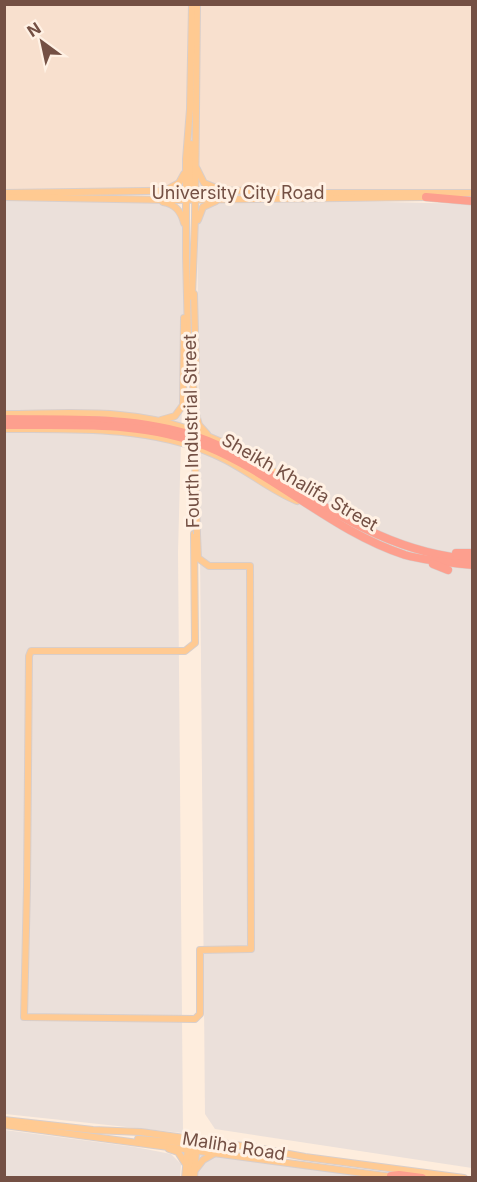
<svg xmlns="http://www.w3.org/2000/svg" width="477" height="1182" viewBox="0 0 477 1182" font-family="Inter,sans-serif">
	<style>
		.residential { fill: #f8e0ce }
		.industrial { fill: #ebe0da }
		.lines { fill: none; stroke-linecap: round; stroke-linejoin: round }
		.major-casing { stroke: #d8cecb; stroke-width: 8 }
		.highway-casing { stroke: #d8cecb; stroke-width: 9 }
		.major { stroke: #ffca92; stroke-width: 6 }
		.highway { stroke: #fd9f8e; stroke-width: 8 }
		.major-bridge-casing { stroke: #d8cecb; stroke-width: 8; stroke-linecap: butt }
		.major-bridge { stroke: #ffca92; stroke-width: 6 }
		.labels { text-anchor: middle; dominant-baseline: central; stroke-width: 6; stroke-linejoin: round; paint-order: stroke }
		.street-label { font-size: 18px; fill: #745044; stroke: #fff1e4 }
	</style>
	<rect width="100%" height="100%" fill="#feeddd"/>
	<rect class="residential" x="5" y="5" width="467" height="190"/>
	<g class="industrial">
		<polygon points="216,198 472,204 472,1168 215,1129 205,1114 197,211 205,203"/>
		<polygon points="5,199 173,199 187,219 178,552 183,1133 5,1114"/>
		<polygon points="5,1130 135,1147 171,1154 181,1164 180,1177 5,1177"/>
		<polygon points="197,1151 365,1177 194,1178"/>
	</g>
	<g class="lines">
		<g class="major-casing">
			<g id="major">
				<polyline points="197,169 204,183 216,188"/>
				<polyline points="190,188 191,144"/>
				<polyline points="168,189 179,183 184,174"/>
				<polyline points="4,193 215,190 306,193 472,193"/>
				<polyline points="4,197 170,200 430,197"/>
				<path d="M163,202C175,204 181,211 184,223"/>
				<polyline points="198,220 203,207 216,201"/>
				<polyline points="194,294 196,371"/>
				<polyline points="192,297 195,218 197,4"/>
				<polyline points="188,337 186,257 186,159 190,109 192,4"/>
				<path d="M4,414C43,414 82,411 120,415C179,420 234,443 282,477"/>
				<polyline points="196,414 199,425 207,434"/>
				<polyline points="161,420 175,416 183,405 184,318"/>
				<path d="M4,429C74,429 148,426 213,454C243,466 267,489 297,501"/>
				<polyline points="194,534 195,643 185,651 31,651 29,656 27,886 24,1017 195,1019 200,1014 200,950 251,949 250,566 209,566 198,558 197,534"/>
				<polyline points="4,1120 93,1130 141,1132 257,1148 305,1157 464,1178"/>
				<polyline points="4,1125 393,1177"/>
				<polyline points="138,1139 188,1143 196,1140"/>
				<polyline points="169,1149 178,1152 185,1163"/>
				<polyline points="196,1169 203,1160 215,1153"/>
				<polyline points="185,1178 188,1146"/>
				<polyline points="190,1178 193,1147"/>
				<polyline points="194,1178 196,1153"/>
			</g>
		</g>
		<g class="highway-casing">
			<g id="highway">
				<polyline points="426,197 472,201"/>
				<path d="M4,419C73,420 143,415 208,441C238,453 264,471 292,487C348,522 405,555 472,559"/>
				<path d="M4,425C72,426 142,420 206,446C277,475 332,531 405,555C427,561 450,563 472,565"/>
				<polyline points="456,553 472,553"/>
				<polyline points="433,564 448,570"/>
				<polyline points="391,1176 399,1175 422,1178"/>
			</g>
		</g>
		<use href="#major" class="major"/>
		<use href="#highway" class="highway"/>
		<g class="major-bridge-casing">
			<polyline id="major-bridge" points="192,337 197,534"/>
		</g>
		<use href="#major-bridge" class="major-bridge"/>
	</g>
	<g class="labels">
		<g class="street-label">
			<text x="238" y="192">University City Road</text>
			<text transform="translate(191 431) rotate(-91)">Fourth Industrial Street</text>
			<text transform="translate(300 482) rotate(30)">Sheikh Khalifa Street</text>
			<text transform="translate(234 1146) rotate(9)">Maliha Road</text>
		</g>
	</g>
	<rect width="477" height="1182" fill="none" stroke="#745044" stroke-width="12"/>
	<g transform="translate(42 42) rotate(327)" stroke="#fff1e4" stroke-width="4.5" paint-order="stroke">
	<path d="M0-4.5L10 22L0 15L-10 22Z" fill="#745044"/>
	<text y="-9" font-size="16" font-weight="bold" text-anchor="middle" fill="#745044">N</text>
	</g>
</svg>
